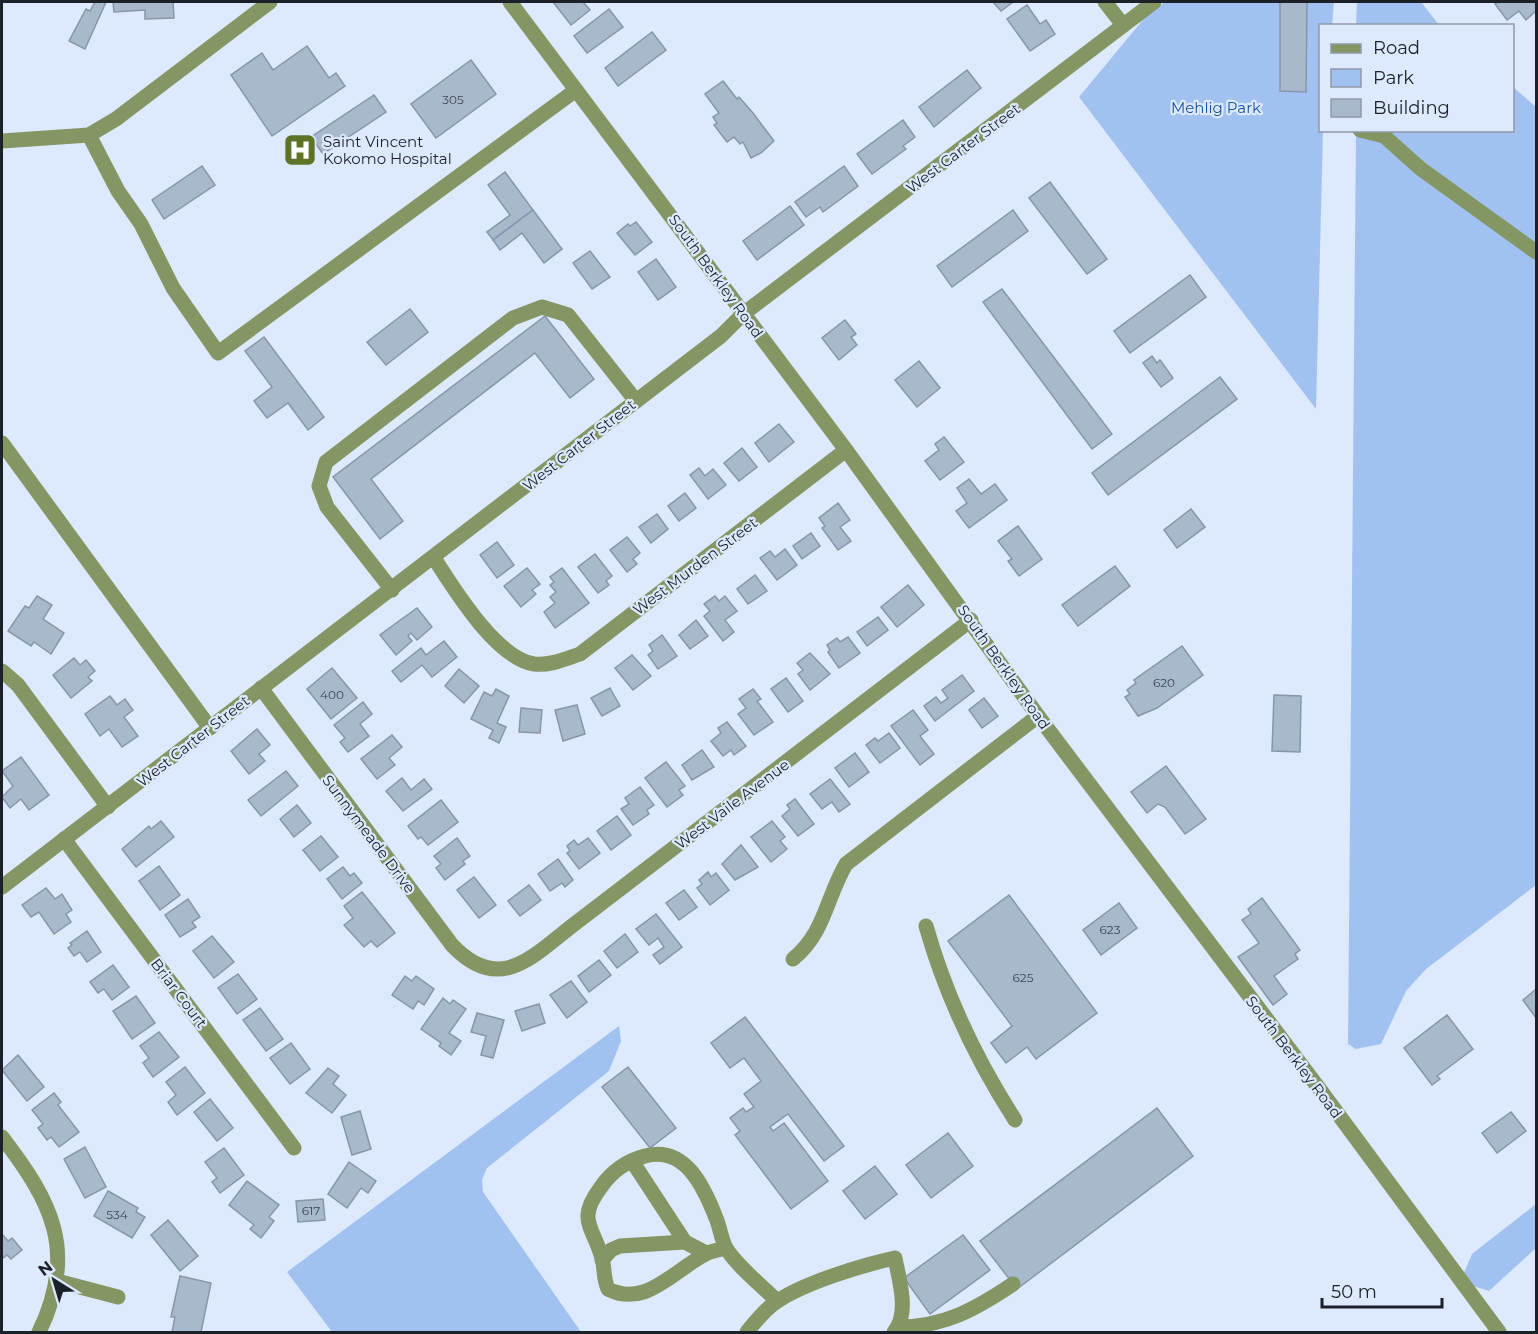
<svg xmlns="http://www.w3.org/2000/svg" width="1538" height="1334" viewBox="0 0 1538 1334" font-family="Montserrat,sans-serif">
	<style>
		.green { fill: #a1c2f0 }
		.building { fill: #a8b8cd; stroke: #8796ab; stroke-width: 1.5 }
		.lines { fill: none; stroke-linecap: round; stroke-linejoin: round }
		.minor { stroke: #849663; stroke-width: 15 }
		.labels { text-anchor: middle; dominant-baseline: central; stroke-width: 4.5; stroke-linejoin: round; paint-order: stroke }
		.number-label { font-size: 12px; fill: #3f4752 }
		.park-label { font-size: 15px; fill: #18529c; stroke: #dde9fc }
		.poi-label { font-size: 15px; fill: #1c2129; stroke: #dde9fc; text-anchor: start }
		.street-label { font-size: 15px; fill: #1c2129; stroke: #dde9fc }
	</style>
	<rect width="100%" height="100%" fill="#dde9fc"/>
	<g class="green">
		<polygon points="1165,2 1334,2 1332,25 1320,26 1320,130 1323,131 1316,409 1079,97 1147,15"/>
		<polygon points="1357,2 1421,2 1439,25 1356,25"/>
		<polygon points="1513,87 1536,107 1536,885 1426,969 1406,991 1381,1044 1356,1049 1348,1044 1356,131 1512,130"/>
		<polygon points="619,1026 621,1041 609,1071 487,1168 482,1180 483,1192 581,1332 332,1332 287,1272"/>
		<polygon points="1536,1204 1536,1248 1489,1291 1473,1286 1464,1273 1472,1254"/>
	</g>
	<g class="building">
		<polygon points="95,2 106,2 85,49 69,41 86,9 90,11"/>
		<polygon points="113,2 173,2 174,18 145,19 145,10 114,12"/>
		<polygon points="553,2 583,2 590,10 571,25"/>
		<polygon points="993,2 1013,2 1001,11"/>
		<polygon points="1280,2 1307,2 1306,92 1280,91"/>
		<polygon points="1498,2 1536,2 1536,11 1526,20 1519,11 1507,20 1495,4"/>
		<polygon points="1027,5 1040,24 1046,20 1055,34 1030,51 1007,19"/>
		<polygon points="609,9 623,27 587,53 574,36"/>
		<polygon points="652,32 666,50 618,86 605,68"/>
		<polygon points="307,46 329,78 336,73 345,86 272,136 231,75 262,53 273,70"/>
		<polygon points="471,60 496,94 436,138 411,104"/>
		<polygon points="967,70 981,88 934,127 919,107"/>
		<polygon points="723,81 737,99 739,97 753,113 774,141 761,153 751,158 743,142 740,144 734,137 727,142 714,125 717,123 713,117 719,113 705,94"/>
		<polygon points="374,95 386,112 323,154 311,137"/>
		<polygon points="903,120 915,137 903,146 906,149 872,174 857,154"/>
		<polygon points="202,166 215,185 164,219 152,200"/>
		<polygon points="844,166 858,186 823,212 820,207 806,217 795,202"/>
		<polygon points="505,172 533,210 493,240 487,232 510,215 488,185"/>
		<polygon points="1050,182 1107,259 1087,274 1029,198"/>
		<polygon points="790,206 804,225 757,260 743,241"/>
		<polygon points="533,210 562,249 544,263 522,233 500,250 493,240"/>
		<polygon points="1013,210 1028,231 952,287 937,266"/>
		<polygon points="636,222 652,242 635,255 617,233 628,224 630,226"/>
		<polygon points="590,251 610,277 592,289 573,263"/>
		<polygon points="656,259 676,287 658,300 638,272"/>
		<polygon points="1190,275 1206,297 1130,353 1114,331"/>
		<polygon points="1002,289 1112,434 1092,449 983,302"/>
		<polygon points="410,309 428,332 386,365 367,342"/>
		<polygon points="545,316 594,379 570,398 535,353 371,479 403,521 380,539 333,477"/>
		<polygon points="845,320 856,334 851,337 857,345 839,360 822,338"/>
		<polygon points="264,337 324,417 308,430 288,403 267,418 254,401 272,387 245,351"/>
		<polygon points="1152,356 1157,363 1160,360 1173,378 1161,387 1143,363"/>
		<polygon points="919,361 940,388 917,407 895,380"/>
		<polygon points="1220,377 1237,399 1108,495 1092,473"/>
		<polygon points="779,424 794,442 769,462 755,443"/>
		<polygon points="944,437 964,462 940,480 925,461 939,450 935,444"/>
		<polygon points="742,448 757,467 739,481 724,463"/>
		<polygon points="699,468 705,476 713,469 726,485 708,499 690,475"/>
		<polygon points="969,479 981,494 995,484 1007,500 969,528 956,511 967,503 957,488"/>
		<polygon points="685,493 696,508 679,521 668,506"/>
		<polygon points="838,503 850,520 840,527 851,541 838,550 822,528 825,526 819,518"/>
		<polygon points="1191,509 1205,527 1177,548 1164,530"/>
		<polygon points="657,514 668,529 651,543 639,527"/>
		<polygon points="1018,526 1042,559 1019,576 1008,561 1012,559 998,541"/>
		<polygon points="811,533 820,546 802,559 793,546"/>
		<polygon points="627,537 640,553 633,559 637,564 627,572 610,550"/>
		<polygon points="497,542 514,565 497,578 480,555"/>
		<polygon points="785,549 797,565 777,580 760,558 770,551 775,557"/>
		<polygon points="595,554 612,576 606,581 609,585 598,593 578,567"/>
		<polygon points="1115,566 1130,586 1078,626 1062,605"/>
		<polygon points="527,568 540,584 532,590 536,594 521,607 504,586"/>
		<polygon points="562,568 589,603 555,628 544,612 555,603 550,597 556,592 550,585 554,582 550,577"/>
		<polygon points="755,575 767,591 748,604 737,589"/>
		<polygon points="908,585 924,605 897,627 881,607"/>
		<polygon points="37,596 52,605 43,619 64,633 51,654 34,642 31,646 8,631 25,606 29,608"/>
		<polygon points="715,596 719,601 725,596 737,611 725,620 734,632 723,641 704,616 710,611 704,604"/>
		<polygon points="417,608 432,627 417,640 411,633 408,636 412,641 396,655 380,635"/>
		<polygon points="878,617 888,630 867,646 857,632"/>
		<polygon points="696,620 708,636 690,649 679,635"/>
		<polygon points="662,635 677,656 658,669 648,655 653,651 649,645"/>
		<polygon points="848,637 860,653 839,668 828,652 830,650 827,645 837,638 840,642"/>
		<polygon points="444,641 457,657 432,677 422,665 401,682 392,671 421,648 426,655"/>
		<polygon points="1182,646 1203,675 1157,708 1138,716 1125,697 1130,694 1127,690 1136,683 1134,680"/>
		<polygon points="810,653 830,674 810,690 798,674 803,670 797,663"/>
		<polygon points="632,655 651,676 633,690 615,668"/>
		<polygon points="74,658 80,665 86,660 95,671 88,677 92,681 71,698 53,675"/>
		<polygon points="332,668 357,698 331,719 307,689"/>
		<polygon points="459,669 479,686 464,703 445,686"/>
		<polygon points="962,675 974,691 935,721 924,706 936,697 941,703 948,698 942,690"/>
		<polygon points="786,678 803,701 788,712 771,689"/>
		<polygon points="610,688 620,706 602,716 591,698"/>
		<polygon points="496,689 509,696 497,723 506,727 499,743 489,738 493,730 471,719 484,692 492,696"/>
		<polygon points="753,689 761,699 757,701 773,722 754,735 738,714 746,708 739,699"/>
		<polygon points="1274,695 1301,696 1300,752 1272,751"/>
		<polygon points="110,696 117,705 125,699 133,710 124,717 138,736 122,747 109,729 100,736 85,714"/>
		<polygon points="984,698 998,716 982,728 969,710"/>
		<polygon points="363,702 372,714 360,724 369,736 348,752 340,742 345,738 334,725"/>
		<polygon points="577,705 585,734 563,741 555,710"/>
		<polygon points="521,708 542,710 540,733 519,732"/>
		<polygon points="913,710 928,730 920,736 934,754 920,765 891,726"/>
		<polygon points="727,722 746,746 734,755 731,750 723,756 711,741 721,733 718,728"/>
		<polygon points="257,729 270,745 259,754 265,761 249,774 231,751"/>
		<polygon points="889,733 900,748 880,763 866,745 875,738 878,741"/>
		<polygon points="392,735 402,747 389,758 395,765 377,779 361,759"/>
		<polygon points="702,750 714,767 692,780 682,765"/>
		<polygon points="855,753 869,772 849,787 835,768"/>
		<polygon points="21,757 49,795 29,810 21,799 10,808 2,797 13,786 2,771"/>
		<polygon points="666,762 685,786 679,790 683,795 667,807 645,778"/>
		<polygon points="1166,766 1206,819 1185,834 1165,807 1158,804 1147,813 1131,792"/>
		<polygon points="286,771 298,786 261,816 248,800"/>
		<polygon points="402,778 411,790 424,779 432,789 403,811 386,791"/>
		<polygon points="830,779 850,804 839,812 832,802 822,809 810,794"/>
		<polygon points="640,787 654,805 647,810 649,814 633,825 621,809 629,804 625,798"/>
		<polygon points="795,799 814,824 798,836 782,816 790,809 787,805"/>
		<polygon points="441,800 458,822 428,845 421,837 418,839 408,826"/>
		<polygon points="297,805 311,823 294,837 280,819"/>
		<polygon points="617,816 631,835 611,850 597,831"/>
		<polygon points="161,821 174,837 136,867 122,849 149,826 151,829"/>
		<polygon points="772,821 785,837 780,841 787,849 771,862 751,837"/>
		<polygon points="321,836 338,857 320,871 303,850"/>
		<polygon points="457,838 470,856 463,861 465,864 445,880 436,868 441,864 434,856"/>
		<polygon points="588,838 600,853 579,869 567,853 570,851 567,846 574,840 578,845"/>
		<polygon points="741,845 758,867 735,880 722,864"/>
		<polygon points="558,859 573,880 565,887 562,883 550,891 538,874"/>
		<polygon points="159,866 180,895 160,910 139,881"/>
		<polygon points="343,867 350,876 354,873 362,883 342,899 327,879"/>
		<polygon points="708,872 711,877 716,873 729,890 710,905 697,888 702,884 699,880"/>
		<polygon points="474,877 496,905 479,918 457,890"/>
		<polygon points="529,885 541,900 520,916 508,901"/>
		<polygon points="46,888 55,899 62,894 72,910 66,914 71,922 54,934 39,912 31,917 22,905"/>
		<polygon points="684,890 697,907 679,920 666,903"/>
		<polygon points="362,892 395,933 377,947 371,941 364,947 344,925 353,918 344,906"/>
		<polygon points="1009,895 1097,1013 1036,1059 1027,1047 1006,1063 991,1043 1012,1026 948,941"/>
		<polygon points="1262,898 1300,950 1295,954 1298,959 1274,976 1287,994 1273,1005 1238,957 1259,943 1242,920 1251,914 1248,909"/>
		<polygon points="188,899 200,917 192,922 196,927 180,937 165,915"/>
		<polygon points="1119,903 1137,928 1101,955 1083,930"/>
		<polygon points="656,914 682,947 660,964 653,955 664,947 658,938 649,945 636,929"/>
		<polygon points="87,931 101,952 87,962 80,952 74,956 68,948 72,945 70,943"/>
		<polygon points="625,934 638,952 617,968 604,951"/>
		<polygon points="212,936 234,962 214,978 193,951"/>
		<polygon points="599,960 611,975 589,992 578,976"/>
		<polygon points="113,965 129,987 112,1000 104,989 98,993 90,982"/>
		<polygon points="238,974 257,999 237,1014 218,988"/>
		<polygon points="405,976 412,981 416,976 434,989 424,1005 418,1001 413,1009 392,995"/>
		<polygon points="571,981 587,1002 567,1018 550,995"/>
		<polygon points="1536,989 1536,1018 1523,1000"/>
		<polygon points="136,996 155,1023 132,1039 113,1011"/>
		<polygon points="443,998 450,1004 453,1000 466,1009 449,1033 461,1041 451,1055 439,1046 441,1043 421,1029"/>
		<polygon points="539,1004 545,1023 522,1031 515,1011"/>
		<polygon points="260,1008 283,1039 266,1051 243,1020"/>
		<polygon points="477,1013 504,1020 493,1058 481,1055 486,1036 471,1032"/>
		<polygon points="1447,1015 1473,1049 1437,1076 1440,1079 1432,1085 1404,1048"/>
		<polygon points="745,1017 844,1146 824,1161 788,1114 770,1127 773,1131 784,1123 828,1181 791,1209 735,1135 740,1131 730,1118 743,1108 746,1112 754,1107 744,1094 761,1081 744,1058 730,1068 711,1043"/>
		<polygon points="159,1032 179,1057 153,1077 143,1063 149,1058 140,1046"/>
		<polygon points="291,1043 310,1069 290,1084 270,1058"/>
		<polygon points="18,1055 44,1087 27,1101 2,1070"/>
		<polygon points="185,1067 205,1093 177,1115 168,1102 176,1095 166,1082"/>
		<polygon points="628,1067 676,1128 650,1148 602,1087"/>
		<polygon points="328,1068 339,1076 333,1084 346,1095 332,1113 306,1093"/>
		<polygon points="54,1093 61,1102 58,1105 79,1132 59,1147 51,1137 47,1140 38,1128 43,1124 32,1110"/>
		<polygon points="210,1099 233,1128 217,1141 194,1112"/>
		<polygon points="1157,1108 1193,1156 1017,1289 980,1241"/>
		<polygon points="360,1111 371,1149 352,1155 341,1117"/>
		<polygon points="1511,1112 1526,1131 1497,1153 1482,1133"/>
		<polygon points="948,1133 973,1166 931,1198 906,1165"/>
		<polygon points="85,1147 106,1187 85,1198 64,1159"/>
		<polygon points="224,1148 244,1175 220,1193 212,1182 217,1178 205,1162"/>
		<polygon points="349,1162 376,1181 368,1193 361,1188 347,1208 328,1194"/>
		<polygon points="875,1166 897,1194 865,1219 843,1191"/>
		<polygon points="247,1181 279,1205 269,1217 274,1221 261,1238 250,1229 254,1225 229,1205"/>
		<polygon points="108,1191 138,1208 136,1212 145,1217 132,1238 94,1216"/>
		<polygon points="323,1199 325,1220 298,1222 296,1201"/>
		<polygon points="168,1220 198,1256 180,1271 151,1235"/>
		<polygon points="2,1234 8,1241 12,1238 22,1250 11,1259 7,1255 2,1259"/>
		<polygon points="963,1235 990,1270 930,1314 904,1278"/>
		<polygon points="180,1276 211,1283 201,1332 172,1332 175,1317 171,1317"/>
	</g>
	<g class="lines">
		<g class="minor">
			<polyline points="510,2 846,450 1038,716 1321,1091 1499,1332"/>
			<polyline points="1105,2 1123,25"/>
			<polyline points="1360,130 1384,136 1421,169 1536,252"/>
			<polyline points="89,135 118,191 141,224 173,288 218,353 576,90"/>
			<polyline points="2,141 89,135 116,119 270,2"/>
			<polyline points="2,443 210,728"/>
			<path d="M434,558C454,589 496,658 534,664C550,666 565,659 580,654L846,450"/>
			<polyline points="392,590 327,507 319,486 326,462 513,318 542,307 568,315 636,401"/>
			<polyline points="2,671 18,685 108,807"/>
			<path d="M261,688L452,945C502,998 536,952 581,919L971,620"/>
			<polyline points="64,839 294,1148"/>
			<polyline points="2,887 721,336 743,314 1154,2"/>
			<path d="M926,926C945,993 977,1061 1015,1120"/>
			<path d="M793,959C825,933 826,898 846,864L1038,716"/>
			<path d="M2,1137C52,1202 78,1252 39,1332"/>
			<polyline points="632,1161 685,1242"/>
			<path d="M726,1248C719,1250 710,1251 704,1255C672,1272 645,1308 608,1289C603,1278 605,1269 602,1258C593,1226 576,1220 601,1187C612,1171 626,1161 645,1156C685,1145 704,1187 716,1218C720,1227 721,1239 726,1248C736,1265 762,1286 777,1301"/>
			<polyline points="602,1260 611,1250 620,1246 685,1242 706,1253"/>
			<polyline points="57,1281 118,1297"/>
			<path d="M898,1327C944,1327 976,1309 1013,1284"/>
			<path d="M747,1332C756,1321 764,1310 776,1302C804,1283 862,1265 895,1258C899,1280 910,1313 894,1332"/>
		</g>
	</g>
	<defs>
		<g id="hospital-square" transform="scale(1.725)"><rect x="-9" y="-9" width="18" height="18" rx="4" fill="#5d7426" stroke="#dde9fc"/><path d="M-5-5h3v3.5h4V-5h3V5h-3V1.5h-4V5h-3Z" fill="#fff"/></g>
	</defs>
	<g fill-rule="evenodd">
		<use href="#hospital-square" x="300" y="150"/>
	</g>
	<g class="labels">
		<g class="number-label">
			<text x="453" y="99">305</text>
			<text x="1164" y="682">620</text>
			<text x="332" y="694">400</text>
			<text x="1110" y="929">623</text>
			<text x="1023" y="977">625</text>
			<text x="311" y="1210">617</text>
			<text x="117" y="1214">534</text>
		</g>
		<g class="park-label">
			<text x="1216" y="107">Mehlig Park</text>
		</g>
		<g class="poi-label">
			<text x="323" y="141">Saint Vincent<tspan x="323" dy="17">Kokomo Hospital</tspan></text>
		</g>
		<g class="street-label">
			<text transform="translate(963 148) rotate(-37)">West Carter Street</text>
			<text transform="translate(716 276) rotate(54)">South Berkley Road</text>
			<text transform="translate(579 445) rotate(-38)">West Carter Street</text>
			<text transform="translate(695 566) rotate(-37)">West Murden Street</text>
			<text transform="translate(1004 667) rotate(55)">South Berkley Road</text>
			<text transform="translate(193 741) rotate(-38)">West Carter Street</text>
			<text transform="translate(732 804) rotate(-37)">West Vaile Avenue</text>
			<text transform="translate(369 834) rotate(53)">Sunnymeade Drive</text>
			<text transform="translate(179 993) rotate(53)">Briar Court</text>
			<text transform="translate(1294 1057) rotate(53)">South Berkley Road</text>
		</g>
	</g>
	<rect width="1538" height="1334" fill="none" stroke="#1c2129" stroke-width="6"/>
	<rect x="1319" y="24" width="195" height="108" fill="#dde9fc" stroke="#9099a8" stroke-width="1.5"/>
	<rect x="1331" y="44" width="30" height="9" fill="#849663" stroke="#9099a8" stroke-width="1.5"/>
	<text x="1373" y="54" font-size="18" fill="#1c2129">Road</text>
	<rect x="1331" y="69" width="30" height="18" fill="#a1c2f0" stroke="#9099a8" stroke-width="1.5"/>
	<text x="1373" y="84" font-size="18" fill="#1c2129">Park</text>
	<rect x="1331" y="99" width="30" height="18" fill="#a8b8cd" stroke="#9099a8" stroke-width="1.5"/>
	<text x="1373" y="114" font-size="18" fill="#1c2129">Building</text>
	<g transform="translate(54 1280) rotate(323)" stroke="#dde9fc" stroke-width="4.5" paint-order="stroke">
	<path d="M0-4.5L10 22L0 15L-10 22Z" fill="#1c2129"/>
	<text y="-9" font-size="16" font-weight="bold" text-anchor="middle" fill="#1c2129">N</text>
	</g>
	<path d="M1322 1298v9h120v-9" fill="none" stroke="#1c2129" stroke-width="3"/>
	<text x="1331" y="1298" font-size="18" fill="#1c2129" stroke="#dde9fc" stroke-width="4.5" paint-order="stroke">50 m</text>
</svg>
